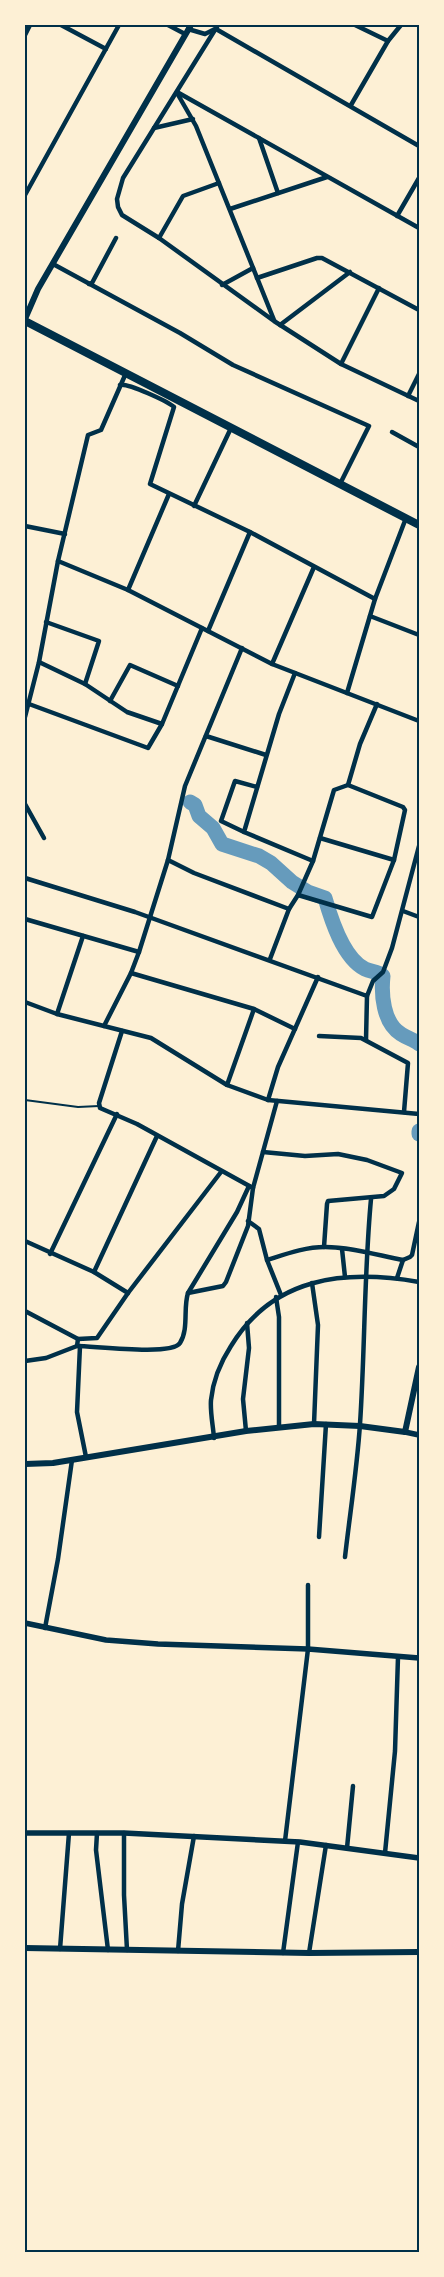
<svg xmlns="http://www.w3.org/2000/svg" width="444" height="2277" viewBox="0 0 444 2277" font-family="'Archivo Narrow',sans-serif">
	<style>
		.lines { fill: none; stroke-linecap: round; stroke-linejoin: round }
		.river { stroke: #669bbc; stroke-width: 15 }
		.service { stroke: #003049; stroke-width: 2 }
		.minor { stroke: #003049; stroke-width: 4.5 }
		.tertiary { stroke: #003049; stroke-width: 5.5 }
		.secondary { stroke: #003049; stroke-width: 6 }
		.trunk { stroke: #003049; stroke-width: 8 }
		.neatline { fill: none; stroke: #003049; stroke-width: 2 }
	</style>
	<rect width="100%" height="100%" fill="#fdf0d5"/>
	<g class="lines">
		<g class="river">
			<path d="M190,802L195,805L199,816L213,828L222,844L259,856L271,863L292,882L308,892L325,898C331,919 343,958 365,969C371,972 378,971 383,976C381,994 383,1023 401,1034C407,1038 414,1040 419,1044"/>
			<polyline points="419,1131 419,1134"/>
		</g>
		<polyline class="service" points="25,1100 78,1107 99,1106"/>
		<g class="minor">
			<polyline points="61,25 106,49"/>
			<polyline points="168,25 185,34"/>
			<polyline points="218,25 123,178 117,199 118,207 122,215 159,238 274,321 341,364 419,401"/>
			<polyline points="355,25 388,41"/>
			<polyline points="188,29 205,34 215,29"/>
			<polyline points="216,29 419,146"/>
			<polyline points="25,35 30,25"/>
			<polyline points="177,92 419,228"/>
			<polyline points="177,93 196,126 274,320"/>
			<polyline points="351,105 388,41 401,25"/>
			<polyline points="154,128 193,119"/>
			<polyline points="259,138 278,193"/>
			<polyline points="25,195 119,25"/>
			<polyline points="230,209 327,177"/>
			<polyline points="397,216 419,178"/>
			<polyline points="159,238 183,196 219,183"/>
			<polyline points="53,264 180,333 233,365 369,426 340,484"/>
			<polyline points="257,278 317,258 322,258 419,310"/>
			<polyline points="89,284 92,283 116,238"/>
			<polyline points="222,285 253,268"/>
			<polyline points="280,325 350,272"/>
			<polyline points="341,364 379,288"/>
			<path d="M120,385C128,383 167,401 174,407L150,484L250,532L375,599"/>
			<polyline points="408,396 419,374"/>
			<polyline points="392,432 419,447"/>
			<polyline points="194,506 231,428"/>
			<polyline points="25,526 65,534"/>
			<polyline points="58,561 128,590 272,664 419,721"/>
			<polyline points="128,590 169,494"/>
			<polyline points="370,616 419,635"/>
			<polyline points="46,622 99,641 85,684"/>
			<polyline points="208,631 250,532"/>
			<polyline points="39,662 85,684 127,712 162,724"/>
			<polyline points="272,664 314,567"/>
			<polyline points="295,673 279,714 244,832 313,861"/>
			<polyline points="347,693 375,599 406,518"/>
			<polyline points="110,701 130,665 178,686"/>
			<polyline points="29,704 148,748 162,724 202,628"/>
			<polyline points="25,717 39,662 58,561 88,435 101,430 126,373"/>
			<polyline points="206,736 266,755"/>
			<polyline points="25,804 44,838"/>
			<polyline points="244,832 221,821 235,781 257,787"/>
			<polyline points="320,838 394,860"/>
			<polyline points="168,860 194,873 289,909"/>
			<polyline points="25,878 135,912 367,996 373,981 383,972 392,948 419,846"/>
			<polyline points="298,895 372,917 394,860 405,810 403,807 348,785"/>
			<polyline points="403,911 419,917"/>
			<polyline points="25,919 139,952"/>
			<polyline points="270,959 289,909 298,895 313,861 334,790 348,785 360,744 377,704"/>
			<polyline points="131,973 254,1009 295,1029"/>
			<polyline points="25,1002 57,1014 151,1038 227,1085 268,1100 419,1114"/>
			<polyline points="57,1014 83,936"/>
			<polyline points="104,1026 131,973 139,952 168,860 185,786 242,648"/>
			<polyline points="122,1031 99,1103 100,1108 137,1124 253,1188"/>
			<polyline points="319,1036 361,1038 408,1063 404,1112"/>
			<polyline points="366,1040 367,996"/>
			<polyline points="227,1085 254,1009"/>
			<polyline points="268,1100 278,1067 318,977"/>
			<polyline points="263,1152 305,1156 338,1154 367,1160 402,1173 394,1189 384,1196 328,1201 327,1204 324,1247"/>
			<polyline points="248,1221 259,1229 267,1260 281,1295"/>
			<polyline points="25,1241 94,1272 128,1293"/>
			<polyline points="342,1249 345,1277"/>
			<polyline points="50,1254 117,1114"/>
			<path d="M267,1260C286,1254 305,1247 325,1247C351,1247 377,1255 403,1260L410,1257L412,1255L419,1222"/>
			<polyline points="94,1272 157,1136"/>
			<polyline points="397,1278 403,1260"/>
			<polyline points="312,1283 318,1325 314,1424"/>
			<polyline points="188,1293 223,1286 226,1282 248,1226 253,1188 277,1101"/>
			<polyline points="276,1297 279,1317 279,1427"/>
			<polyline points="25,1311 78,1339 97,1338 128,1293 221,1172"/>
			<path d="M77,1346C94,1346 172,1356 180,1343C189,1329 183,1308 188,1293L237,1212L249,1186"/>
			<polyline points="80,1346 77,1412 86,1457"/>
			<polyline points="25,1361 46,1358 77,1346 78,1339"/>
			<polyline points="246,1431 243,1399 249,1348 247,1323"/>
			<path d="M214,1438C213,1425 210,1412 211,1400C213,1380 220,1363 231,1346C273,1277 344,1269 419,1282"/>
			<polyline points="319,1537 326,1424"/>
			<path d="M345,1557C350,1513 357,1469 360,1424C365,1349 364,1274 371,1199"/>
			<polyline points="45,1628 58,1559 72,1460"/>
			<polyline points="97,1833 96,1850 108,1950"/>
			<polyline points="124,1833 124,1895 127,1950"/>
			<polyline points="285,1841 308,1649 308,1585"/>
			<polyline points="347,1848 353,1786"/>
			<polyline points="385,1853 395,1751 398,1657"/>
			<polyline points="60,1949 69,1833"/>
			<polyline points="178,1951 182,1904 194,1836"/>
			<polyline points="283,1953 298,1842"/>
			<polyline points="309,1953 326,1845"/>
		</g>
		<g class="tertiary">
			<polyline points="405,1432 419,1435"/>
			<polyline points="25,1623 106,1640 158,1644 308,1649 419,1658"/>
			<polyline points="25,1833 124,1833 300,1842 419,1858"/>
		</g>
		<g class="secondary">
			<polyline points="25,319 38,289 191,25"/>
			<polyline points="25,1464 53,1463 246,1431 314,1424 360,1426 405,1432 419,1367"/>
			<polyline points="25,1948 309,1953 419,1952"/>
		</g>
		<polyline class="trunk" points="25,321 419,525"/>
	</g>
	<rect width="444" height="2277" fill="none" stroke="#fdf0d5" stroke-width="52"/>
	<rect x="26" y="26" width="392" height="2225" class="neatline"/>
</svg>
